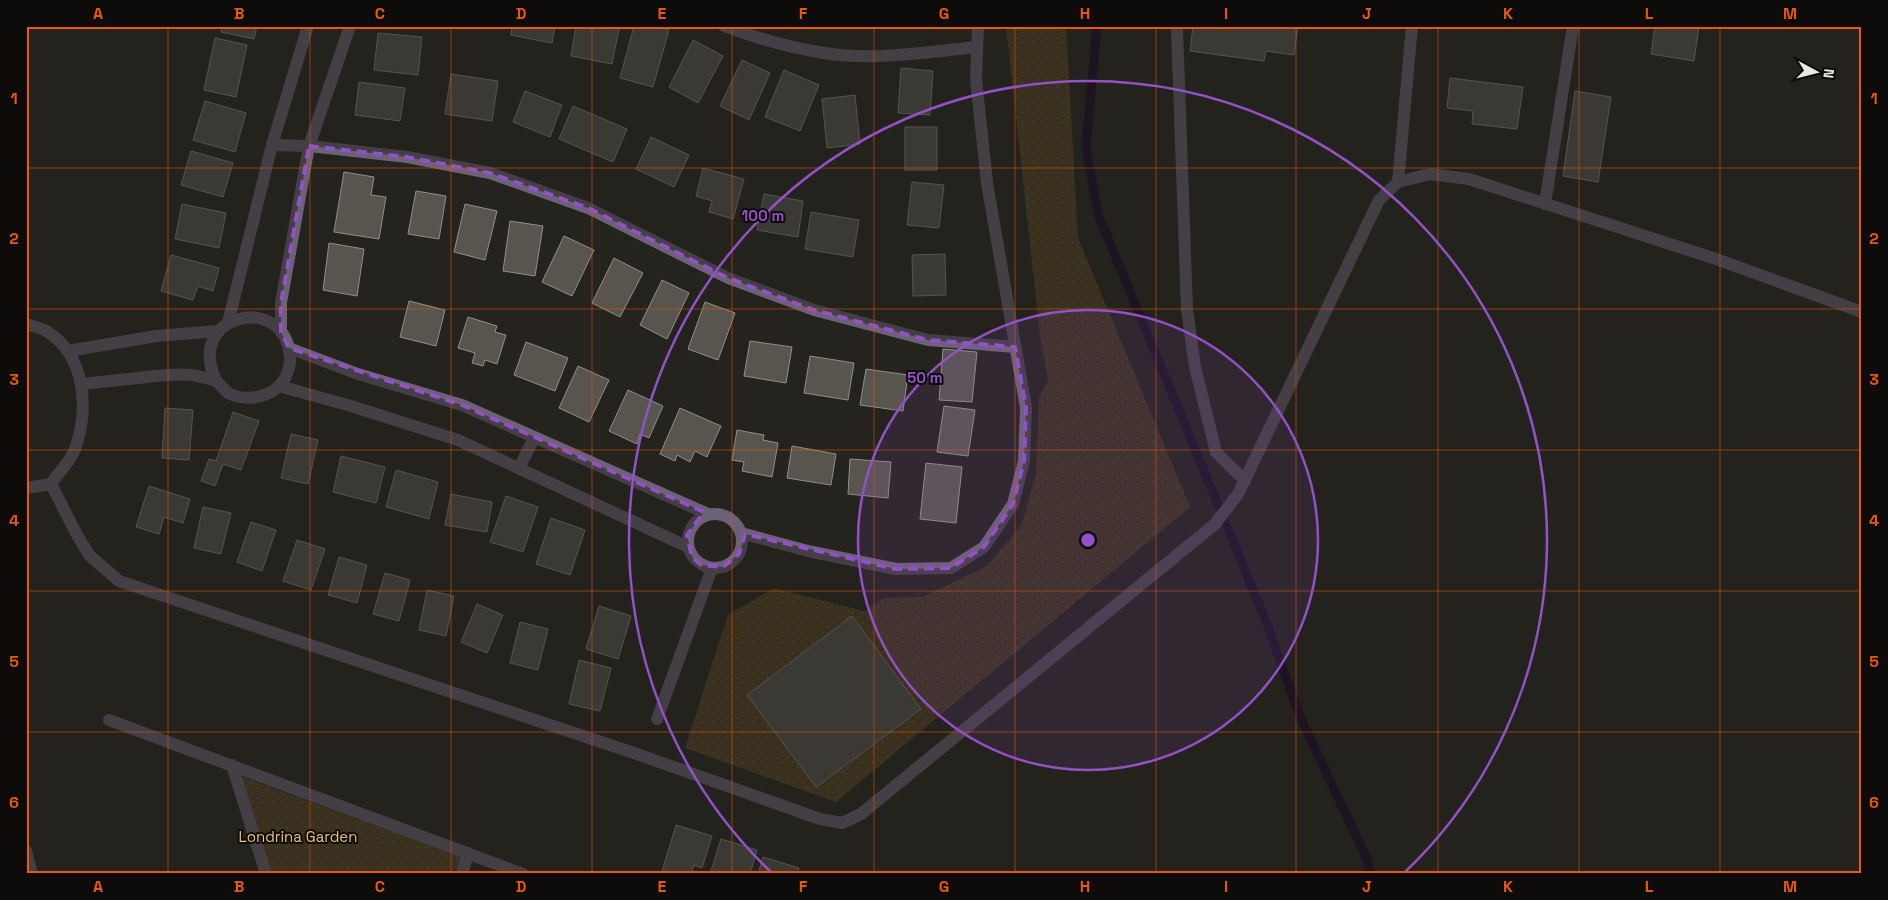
<svg xmlns="http://www.w3.org/2000/svg" width="1888" height="900" viewBox="0 0 1888 900" font-family="'Space Grotesk',sans-serif">
	<style>
		.park { fill: url(#park-dots) }
		.lines { fill: none; stroke-linecap: round; stroke-linejoin: round }
		.stream { stroke: #160027; stroke-width: 9 }
		.building { fill: #58554f; stroke: #928f89 }
		.minor { stroke: #6c6177; stroke-width: 12 }
		.marked { fill: none; stroke: #9152c7; stroke-width: 4; stroke-dasharray: 10 6; stroke-linejoin: round }
		.grid { fill: none; stroke: #e8590c; stroke-width: 1; stroke-opacity: 0.55 }
		.ring { fill: none; stroke: #9152c7; stroke-width: 2.5 }
		.labels { text-anchor: middle; dominant-baseline: central; stroke-width: 4; stroke-linejoin: round; paint-order: stroke }
		.park-label { font-size: 15px; fill: #ecc36e; stroke: #0d0c0a }
		.centre { fill: #9152c7; stroke: #0d0c0a; stroke-width: 2.5 }
		.ring-label { font-size: 15px; text-anchor: middle; font-weight: bold; fill: #9152c7; stroke: #0d0c0a; stroke-width: 4; stroke-linejoin: round; paint-order: stroke }
		.neatline { fill: none; stroke: #e8590c; stroke-width: 2 }
		.grid-label { font-size: 16px; text-anchor: middle; font-weight: bold; fill: #e8590c }
	</style>
	<defs>
		<pattern id="park-dots" width="8" height="8" patternUnits="userSpaceOnUse" patternTransform="scale(1.25)"><rect width="8" height="8" fill="#53411d"/><path d="M2 2h.1M6 6h.1" fill="none" stroke="#6c5c3e" stroke-width="1.8" stroke-linecap="round"/></pattern>
	</defs>
	<rect width="100%" height="100%" fill="#25231e"/>
	<g class="park">
		<polygon points="1006,26 1066,26 1078,238 1190,507 836,802 685,748 728,615 774,588 864,611 883,598 923,597 987,566 1022,524 1036,473 1039,397 1048,380 1040,335"/>
		<polygon points="240,776 461,857 456,874 271,874"/>
	</g>
	<g class="lines">
		<polyline class="stream" points="1097,26 1086,147 1098,214 1266,621 1300,717 1367,859 1371,874"/>
	</g>
	<g class="building">
		<polygon points="223,26 257,26 254,39 221,32"/>
		<polygon points="512,26 555,26 552,43 511,35"/>
		<polygon points="576,26 603,26 619,29 612,64 571,56"/>
		<polygon points="634,26 654,26 669,30 653,87 620,78"/>
		<polygon points="1193,26 1298,26 1294,55 1266,51 1264,61 1190,51"/>
		<polygon points="1655,26 1699,26 1694,61 1651,54"/>
		<polygon points="378,33 422,37 418,75 374,70"/>
		<polygon points="215,38 247,45 236,97 204,90"/>
		<polygon points="693,40 723,56 698,103 669,87"/>
		<polygon points="742,60 770,73 749,120 720,106"/>
		<polygon points="901,68 933,71 930,115 898,113"/>
		<polygon points="784,70 819,85 800,131 765,117"/>
		<polygon points="451,74 498,81 492,121 445,114"/>
		<polygon points="1450,78 1523,87 1517,129 1472,124 1473,111 1447,108"/>
		<polygon points="359,82 405,88 400,121 355,115"/>
		<polygon points="525,91 562,105 550,137 513,122"/>
		<polygon points="1575,91 1611,97 1598,182 1563,176"/>
		<polygon points="855,95 860,144 827,148 822,99"/>
		<polygon points="205,101 246,113 235,152 193,140"/>
		<polygon points="573,106 627,129 613,162 559,139"/>
		<rect x="905" y="127" width="32" height="43"/>
		<polygon points="651,137 689,155 674,187 636,169"/>
		<polygon points="191,151 233,163 223,197 181,185"/>
		<polygon points="703,168 744,179 733,219 709,212 712,201 696,196"/>
		<polygon points="344,172 374,177 371,195 386,197 379,239 334,232"/>
		<polygon points="912,182 944,185 939,228 907,225"/>
		<polygon points="416,191 446,196 439,239 408,234"/>
		<polygon points="764,194 803,201 798,237 757,230"/>
		<polygon points="182,204 226,213 219,248 175,239"/>
		<polygon points="465,204 497,211 485,260 454,252"/>
		<polygon points="811,212 859,220 853,257 805,249"/>
		<polygon points="510,221 543,226 535,276 503,271"/>
		<polygon points="564,236 594,250 572,296 542,282"/>
		<polygon points="329,243 364,249 357,296 323,290"/>
		<polygon points="945,254 946,295 913,296 912,255"/>
		<polygon points="171,255 219,268 213,291 198,286 193,300 161,291"/>
		<polygon points="614,258 643,273 620,317 592,303"/>
		<polygon points="662,280 689,293 667,339 640,325"/>
		<polygon points="409,301 445,310 436,346 400,337"/>
		<polygon points="705,302 735,313 718,360 688,349"/>
		<polygon points="468,317 497,326 495,332 506,335 497,364 485,360 483,366 472,363 475,353 458,348"/>
		<polygon points="750,341 792,347 786,383 744,376"/>
		<polygon points="526,342 568,358 555,391 514,375"/>
		<polygon points="943,349 977,352 972,402 939,400"/>
		<polygon points="810,356 854,363 848,400 804,393"/>
		<polygon points="578,366 609,380 589,422 559,408"/>
		<polygon points="866,369 908,375 903,411 860,405"/>
		<polygon points="628,390 663,406 649,438 640,434 637,444 609,431"/>
		<polygon points="944,406 975,410 968,456 937,452"/>
		<polygon points="165,408 193,410 189,460 162,458"/>
		<polygon points="680,408 721,426 707,457 695,451 690,462 677,455 675,461 660,454"/>
		<polygon points="233,412 259,421 241,470 223,464 215,486 201,481 209,459 216,461"/>
		<polygon points="737,430 764,435 763,440 778,443 772,477 742,471 744,462 732,460"/>
		<polygon points="291,434 318,440 308,484 281,478"/>
		<polygon points="792,446 836,454 831,485 787,478"/>
		<polygon points="341,456 385,467 376,503 333,492"/>
		<polygon points="850,459 891,462 888,498 848,494"/>
		<polygon points="926,463 962,467 956,523 920,519"/>
		<polygon points="396,470 438,482 429,519 386,507"/>
		<polygon points="149,486 190,499 183,523 164,517 159,534 136,527"/>
		<polygon points="451,494 492,502 487,532 445,525"/>
		<polygon points="506,496 538,507 523,552 490,542"/>
		<polygon points="203,507 231,513 221,554 194,548"/>
		<polygon points="551,518 585,530 570,575 536,564"/>
		<polygon points="251,522 276,530 262,571 237,562"/>
		<polygon points="297,540 325,549 311,590 283,581"/>
		<polygon points="339,557 367,565 357,603 328,595"/>
		<polygon points="385,573 410,580 399,621 373,614"/>
		<polygon points="427,590 454,596 446,636 419,630"/>
		<polygon points="477,604 503,615 487,653 461,642"/>
		<polygon points="599,606 631,616 618,659 586,649"/>
		<polygon points="852,616 921,709 816,787 747,695"/>
		<polygon points="520,622 548,629 538,670 510,663"/>
		<polygon points="579,660 611,668 600,711 569,704"/>
		<polygon points="676,825 712,836 702,868 694,865 691,874 671,874 662,871"/>
		<polygon points="721,839 757,850 750,874 710,874"/>
		<polygon points="763,857 799,868 797,874 758,874"/>
	</g>
	<g class="lines">
		<g class="minor">
			<path d="M724,26C756,38 791,48 824,53C872,61 929,52 977,47"/>
			<polyline points="1177,29 1187,309 1195,367 1216,452 1245,481"/>
			<polyline points="272,145 309,146 407,157 490,173 588,208 728,278 814,310 928,340 1015,347"/>
			<polyline points="1398,182 1412,26"/>
			<polyline points="1545,204 1573,26"/>
			<polyline points="228,323 272,145 308,26"/>
			<path d="M26,324C33,326 42,328 48,332C86,357 89,409 75,449C71,461 58,473 51,484L26,488"/>
			<polyline points="281,332 281,303 309,146 350,26"/>
			<polyline points="289,348 358,374 462,405 708,514"/>
			<polyline points="68,351 156,336 219,331"/>
			<path d="M82,384C101,382 120,380 138,378C155,376 175,373 192,375C199,377 212,378 217,382C221,385 224,390 228,393C244,401 264,399 278,387C285,381 291,367 290,357C285,290 182,315 217,382"/>
			<polyline points="279,386 351,406 458,440 688,547"/>
			<polyline points="519,468 534,438"/>
			<polyline points="51,484 76,533 89,555 119,581 637,754 820,819 842,823 861,814 1215,524 1238,494 1379,200 1398,182 1430,174 1469,179 1716,259 1862,312"/>
			<circle cx="715" cy="541" r="27"/>
			<polyline points="741,533 808,551 896,569 951,568 984,547 1013,504 1024,461 1026,408 987,183 976,79 978,26"/>
			<polyline points="657,719 712,568"/>
			<polyline points="109,720 523,874"/>
			<polyline points="232,765 266,874"/>
			<polyline points="26,851 32,874"/>
			<polyline points="462,874 468,853"/>
		</g>
	</g>
	<path d="M0 0H1888V900H0ZM309,146L407,157L490,173L588,208L728,278L814,310L928,340L1015,347L1026,408L1024,461L1013,504L984,547L951,568L896,569L745,534L739,554L723,567L701,565L692,557L687,535L704,512L462,405L289,348L281,332V303Z" fill="#25231e" fill-opacity=".55" fill-rule="evenodd"/>
	<path class="marked" d="M309,146L407,157L490,173L588,208L728,278L814,310L928,340L1015,347L1026,408L1024,461L1013,504L984,547L951,568L896,569L745,534L739,554L723,567L701,565L692,557L687,535L704,512L462,405L289,348L281,332V303Z"/>
	<path class="grid" d="M168,26V874M310,26V874M451,26V874M592,26V874M732,26V874M874,26V874M1015,26V874M1156,26V874M1296,26V874M1438,26V874M1579,26V874M1720,26V874M26,168H1862M26,309H1862M26,450H1862M26,591H1862M26,732H1862"/>
	<circle cx="1088" cy="540" r="230" fill="#9152c7" fill-opacity=".12"/>
	<g class="ring">
		<circle cx="1088" cy="540" r="230"/>
		<path d="M772 873A459 459 0 1 1 1404 873"/>
	</g>
	<g class="labels">
		<g class="park-label">
			<text x="298" y="836">Londrina Garden</text>
		</g>
	</g>
	<circle cx="1088" cy="540" r="8" class="centre"/>
	<g class="ring-label">
		<text x="763" y="221">100 m</text>
		<text x="925" y="383">50 m</text>
	</g>
	<rect width="1888" height="900" fill="none" stroke="#0d0c0a" stroke-width="55"/>
	<g transform="translate(1816 72) rotate(97)" stroke="#0d0c0a" stroke-width="4" paint-order="stroke">
	<path d="M0-4L9 19L0 12L-9 19Z" fill="#eae8e5"/>
	<text y="-8" font-size="14" font-weight="bold" text-anchor="middle" fill="#eae8e5">N</text>
	</g>
	<rect x="28" y="28" width="1832" height="844" class="neatline"/>
	<g class="grid-label">
		<text x="98" y="19">A</text>
		<text x="239" y="19">B</text>
		<text x="380" y="19">C</text>
		<text x="521" y="19">D</text>
		<text x="662" y="19">E</text>
		<text x="803" y="19">F</text>
		<text x="944" y="19">G</text>
		<text x="1085" y="19">H</text>
		<text x="1226" y="19">I</text>
		<text x="1367" y="19">J</text>
		<text x="1508" y="19">K</text>
		<text x="1649" y="19">L</text>
		<text x="1790" y="19">M</text>
		<text x="14" y="104">1</text>
		<text x="1874" y="104">1</text>
		<text x="14" y="244">2</text>
		<text x="1874" y="244">2</text>
		<text x="14" y="385">3</text>
		<text x="1874" y="385">3</text>
		<text x="14" y="526">4</text>
		<text x="1874" y="526">4</text>
		<text x="14" y="667">5</text>
		<text x="1874" y="667">5</text>
		<text x="14" y="808">6</text>
		<text x="1874" y="808">6</text>
		<text x="98" y="892">A</text>
		<text x="239" y="892">B</text>
		<text x="380" y="892">C</text>
		<text x="521" y="892">D</text>
		<text x="662" y="892">E</text>
		<text x="803" y="892">F</text>
		<text x="944" y="892">G</text>
		<text x="1085" y="892">H</text>
		<text x="1226" y="892">I</text>
		<text x="1367" y="892">J</text>
		<text x="1508" y="892">K</text>
		<text x="1649" y="892">L</text>
		<text x="1790" y="892">M</text>
	</g>
</svg>
